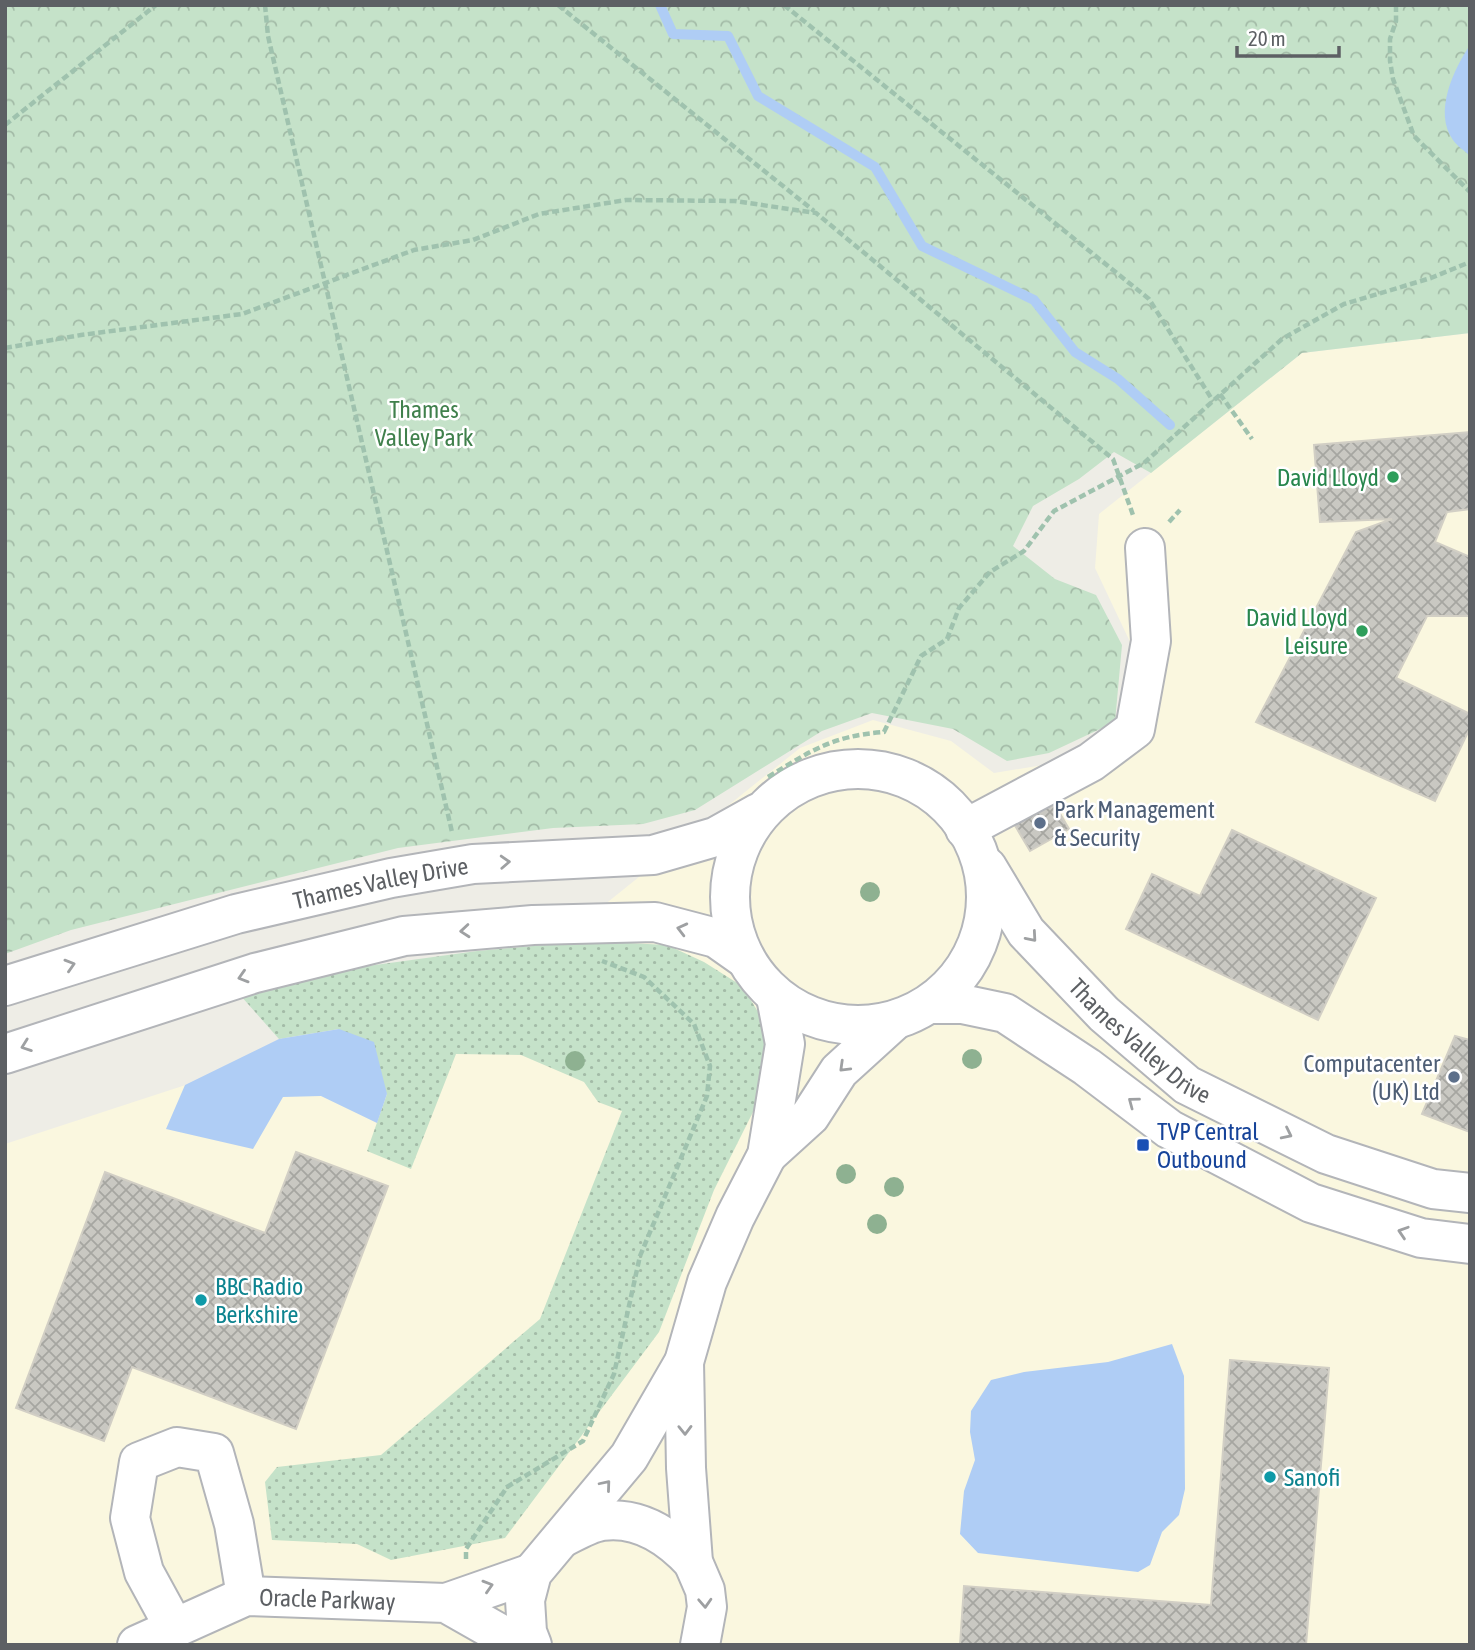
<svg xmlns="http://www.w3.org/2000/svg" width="1475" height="1650" viewBox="0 0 1475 1650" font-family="'Asap Condensed',sans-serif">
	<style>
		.commercial { fill: #faf7df }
		.grass { fill: url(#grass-dots) }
		.park { fill: url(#park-crowns) }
		.water { fill: #afcdf5 }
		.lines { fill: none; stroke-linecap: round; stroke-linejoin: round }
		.stream { stroke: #afcdf5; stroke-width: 10 }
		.building { fill: url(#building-cross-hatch); stroke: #d2cfc5; stroke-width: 2 }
		.minor-casing { stroke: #b3b5b9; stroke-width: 42 }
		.path { stroke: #9fc2ae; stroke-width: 4.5; stroke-dasharray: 7 3.5; stroke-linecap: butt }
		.minor { stroke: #fff; stroke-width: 38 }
		.tree { fill: #8eb191 }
		.oneway { stroke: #9ea0a2 }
		.leisure-dot { fill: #2e9e5b; stroke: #fff; stroke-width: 2.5 }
		.service-dot { fill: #5c6f8a; stroke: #fff; stroke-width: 2.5 }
		.transit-dot { fill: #1a4fb4; stroke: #fff; stroke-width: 2.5 }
		.culture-dot { fill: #0f9aa8; stroke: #fff; stroke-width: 2.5 }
		.labels { text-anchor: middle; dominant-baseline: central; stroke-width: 5; stroke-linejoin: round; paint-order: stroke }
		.park-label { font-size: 24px; fill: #40804c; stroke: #fff }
		.leisure-label { font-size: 24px; fill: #27864d; stroke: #fff; text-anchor: end }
		.service-label { font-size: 24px; fill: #4e5e75; stroke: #fff; text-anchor: start }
		.street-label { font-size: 24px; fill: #5d6064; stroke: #fff }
		.transit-label { font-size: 24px; fill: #164399; stroke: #fff; text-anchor: start }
		.culture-label { font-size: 24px; fill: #0d838f; stroke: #fff; text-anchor: start }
	</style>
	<defs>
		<pattern id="grass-dots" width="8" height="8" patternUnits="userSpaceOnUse" patternTransform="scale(1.75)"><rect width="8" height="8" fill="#c5e2c9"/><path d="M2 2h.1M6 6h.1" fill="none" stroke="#a3bba7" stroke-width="1.8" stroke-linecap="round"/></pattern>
		<pattern id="park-crowns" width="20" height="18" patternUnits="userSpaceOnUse" patternTransform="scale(1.75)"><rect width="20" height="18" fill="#c5e2c9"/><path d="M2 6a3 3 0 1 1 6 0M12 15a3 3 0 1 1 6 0" fill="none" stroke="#a3bba7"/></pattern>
		<pattern id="building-cross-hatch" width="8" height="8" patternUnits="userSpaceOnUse" patternTransform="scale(1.75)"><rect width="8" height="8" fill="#c9c8c2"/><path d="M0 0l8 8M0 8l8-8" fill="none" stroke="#a6a6a1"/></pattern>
	</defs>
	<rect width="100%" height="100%" fill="#eeede6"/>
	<polygon class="commercial" points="1470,333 1470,1645 5,1645 5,1144 513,978 800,748 873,720 951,741 994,773 1055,763 1122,725 1131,644 1095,568 1099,514 1302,353"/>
	<polygon class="grass" points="590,941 667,945 704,962 742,986 775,1039 771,1076 714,1190 659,1332 505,1538 391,1560 357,1544 272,1540 265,1482 277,1467 381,1455 540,1319 622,1111 598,1102 584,1082 521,1055 456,1054 411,1169 367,1151 387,1094 339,1029 279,1039 240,995 346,969 477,951"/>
	<polygon class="park" points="5,5 1470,5 1470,333 1302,353 1151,473 1114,452 1079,479 1033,506 1013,546 1055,579 1096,595 1122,645 1115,722 1049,753 1007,761 953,729 872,713 822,731 695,810 643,824 553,828 398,848 71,930 5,954"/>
	<g class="water">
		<path d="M1470,45V156C1465,151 1457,146 1453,140C1433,112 1454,69 1470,45Z"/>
		<polygon points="339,1029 374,1042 387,1094 377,1123 321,1096 283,1097 253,1149 166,1129 185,1085 279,1039"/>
		<polygon points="1172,1344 1184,1376 1185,1489 1179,1515 1162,1532 1150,1565 1138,1572 978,1553 960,1534 964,1491 975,1460 970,1432 971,1411 991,1380 1024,1372 1108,1362"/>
	</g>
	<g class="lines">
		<polyline class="stream" points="660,5 673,34 728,36 758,96 875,167 922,246 1034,300 1075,352 1118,379 1170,425"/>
	</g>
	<g class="building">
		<polygon points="1470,432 1470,509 1447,512 1435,542 1470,557 1470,616 1427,616 1396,678 1470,714 1470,728 1435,801 1256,722 1356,532 1392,519 1320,522 1314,445"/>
		<polygon points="1049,795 1069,829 1030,851 1010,817"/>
		<polygon points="1232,830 1376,898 1318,1020 1126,929 1152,874 1200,896"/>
		<polygon points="1455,1036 1470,1040 1470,1132 1422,1114"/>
		<polygon points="296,1152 388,1186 296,1429 132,1367 104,1441 16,1408 105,1172 265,1233"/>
		<polygon points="1230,1360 1329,1368 1306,1645 960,1645 964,1586 1211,1605"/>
	</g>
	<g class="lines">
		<g class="minor-casing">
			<g id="minor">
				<circle cx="858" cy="897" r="128"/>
				<polyline points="965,829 1091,762 1135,729 1151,641 1145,548"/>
				<path id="s1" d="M987,867L1026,932L1104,1014L1187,1085L1326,1154L1433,1189L1470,1193"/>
				<path id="s2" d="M5,986L236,914L391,878L473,864L653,855L715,837L758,813"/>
				<polyline points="932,1004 962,1004 1005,1013 1087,1067 1169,1129 1311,1203 1421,1238 1470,1244"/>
				<polyline points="5,1054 255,973 404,936 533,925 655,922 716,938 743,957"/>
				<polyline points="767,1155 810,1116 839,1071 894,1021"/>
				<polyline points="684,1362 686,1468 693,1562 705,1590 707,1607 700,1645"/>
				<path d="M562,1538C574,1532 589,1523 602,1521C639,1516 669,1536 693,1562"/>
				<polyline points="446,1603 532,1573"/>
				<polyline points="174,1627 144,1572 130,1518 139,1462 177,1447 214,1453 234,1524 246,1596"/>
				<path id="s3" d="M137,1645L246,1596L446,1603L520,1645"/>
				<polyline points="532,1645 527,1632 525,1600 532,1573 629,1457 684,1362 707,1282 735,1217 767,1155 785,1044 776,997"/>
			</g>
		</g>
		<g class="path">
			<polyline points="265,5 268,36 452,832"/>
			<polyline points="558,5 814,211"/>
			<polyline points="784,5 1149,299 1213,401"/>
			<polyline points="1396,5 1396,21 1390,39 1390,61 1393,79 1414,136 1470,192"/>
			<polyline points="5,125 156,5"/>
			<polyline points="5,348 81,335 242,314 414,250 473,240 539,214 626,200 735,201 816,213 1113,459 1133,515"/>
			<polyline points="1220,394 1252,439"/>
			<polyline points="1169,522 1180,510"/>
			<path d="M768,777C811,751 831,736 884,732L921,656L947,639L959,608L990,572L1024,551L1054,511L1144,463L1282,339L1344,304L1431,278L1470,262"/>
			<polyline points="466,1559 466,1549 507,1487 583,1441 614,1374 640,1256 707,1096 710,1066 694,1024 644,977 602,961"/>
		</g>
		<use href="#minor" class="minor"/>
	</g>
	<g class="tree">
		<circle cx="870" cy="892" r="10"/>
		<circle cx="972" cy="1059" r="10"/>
		<circle cx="575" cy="1061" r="10"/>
		<circle cx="846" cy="1174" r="10"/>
		<circle cx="894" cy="1187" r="10"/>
		<circle cx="877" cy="1224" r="10"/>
	</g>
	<defs><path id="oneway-chevron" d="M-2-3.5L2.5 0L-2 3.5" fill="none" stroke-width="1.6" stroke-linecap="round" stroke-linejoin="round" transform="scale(1.75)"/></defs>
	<g class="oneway">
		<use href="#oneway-chevron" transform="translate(505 862) rotate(-3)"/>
		<use href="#oneway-chevron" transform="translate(682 929) rotate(-166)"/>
		<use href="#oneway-chevron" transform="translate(465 931) rotate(175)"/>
		<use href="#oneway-chevron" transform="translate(1032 937) rotate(49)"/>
		<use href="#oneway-chevron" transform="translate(70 965) rotate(-17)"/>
		<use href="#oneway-chevron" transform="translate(243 977) rotate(163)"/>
		<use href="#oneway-chevron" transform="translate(26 1046) rotate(160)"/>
		<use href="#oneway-chevron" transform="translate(844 1067) rotate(136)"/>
		<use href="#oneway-chevron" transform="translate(1133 1102) rotate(-143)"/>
		<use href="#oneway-chevron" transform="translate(1287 1134) rotate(26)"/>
		<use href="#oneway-chevron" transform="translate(1403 1232) rotate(-162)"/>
		<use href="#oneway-chevron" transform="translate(685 1430) rotate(89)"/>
		<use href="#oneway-chevron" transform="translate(606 1485) rotate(-50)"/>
		<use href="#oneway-chevron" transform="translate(488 1586) rotate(-17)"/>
		<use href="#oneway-chevron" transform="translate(705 1603) rotate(87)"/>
	</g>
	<g class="leisure-dot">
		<circle cx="1393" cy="477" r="7"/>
		<circle cx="1362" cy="631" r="7"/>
	</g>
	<g class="service-dot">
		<circle cx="1040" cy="823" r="7"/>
		<circle cx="1454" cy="1077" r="7"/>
	</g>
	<rect class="transit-dot" x="1136" y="1138" width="14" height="14" rx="3.5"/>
	<g class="culture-dot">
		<circle cx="201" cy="1300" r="7"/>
		<circle cx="1270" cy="1477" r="7"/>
	</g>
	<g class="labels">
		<g class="park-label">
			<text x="424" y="409">Thames<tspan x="424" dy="28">Valley Park</tspan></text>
		</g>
		<g class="leisure-label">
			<text x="1379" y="477">David Lloyd</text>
			<text x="1348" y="617">David Lloyd<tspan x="1348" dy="28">Leisure</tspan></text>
		</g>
		<g class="service-label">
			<text x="1054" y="809">Park Management<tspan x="1054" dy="28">&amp; Security</tspan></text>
			<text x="1440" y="1063" text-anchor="end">Computacenter<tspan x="1440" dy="28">(UK) Ltd</tspan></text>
		</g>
		<g class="street-label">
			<text stroke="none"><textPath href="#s2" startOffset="390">Thames Valley Drive</textPath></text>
			<text stroke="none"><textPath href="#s1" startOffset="234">Thames Valley Drive</textPath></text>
			<text stroke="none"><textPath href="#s3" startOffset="201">Oracle Parkway</textPath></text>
		</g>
		<g class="transit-label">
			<text x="1157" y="1131">TVP Central<tspan x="1157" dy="28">Outbound</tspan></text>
		</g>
		<g class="culture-label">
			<text x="215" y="1286">BBC Radio<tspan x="215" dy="28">Berkshire</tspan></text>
			<text x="1284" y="1477">Sanofi</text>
		</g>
	</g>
	<rect width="1475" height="1650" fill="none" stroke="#5d6064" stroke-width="14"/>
	<path d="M1237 46v10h102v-10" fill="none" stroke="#5d6064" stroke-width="3.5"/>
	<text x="1248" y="46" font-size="21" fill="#5d6064" stroke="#ffffff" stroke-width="5" paint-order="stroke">20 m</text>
</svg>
